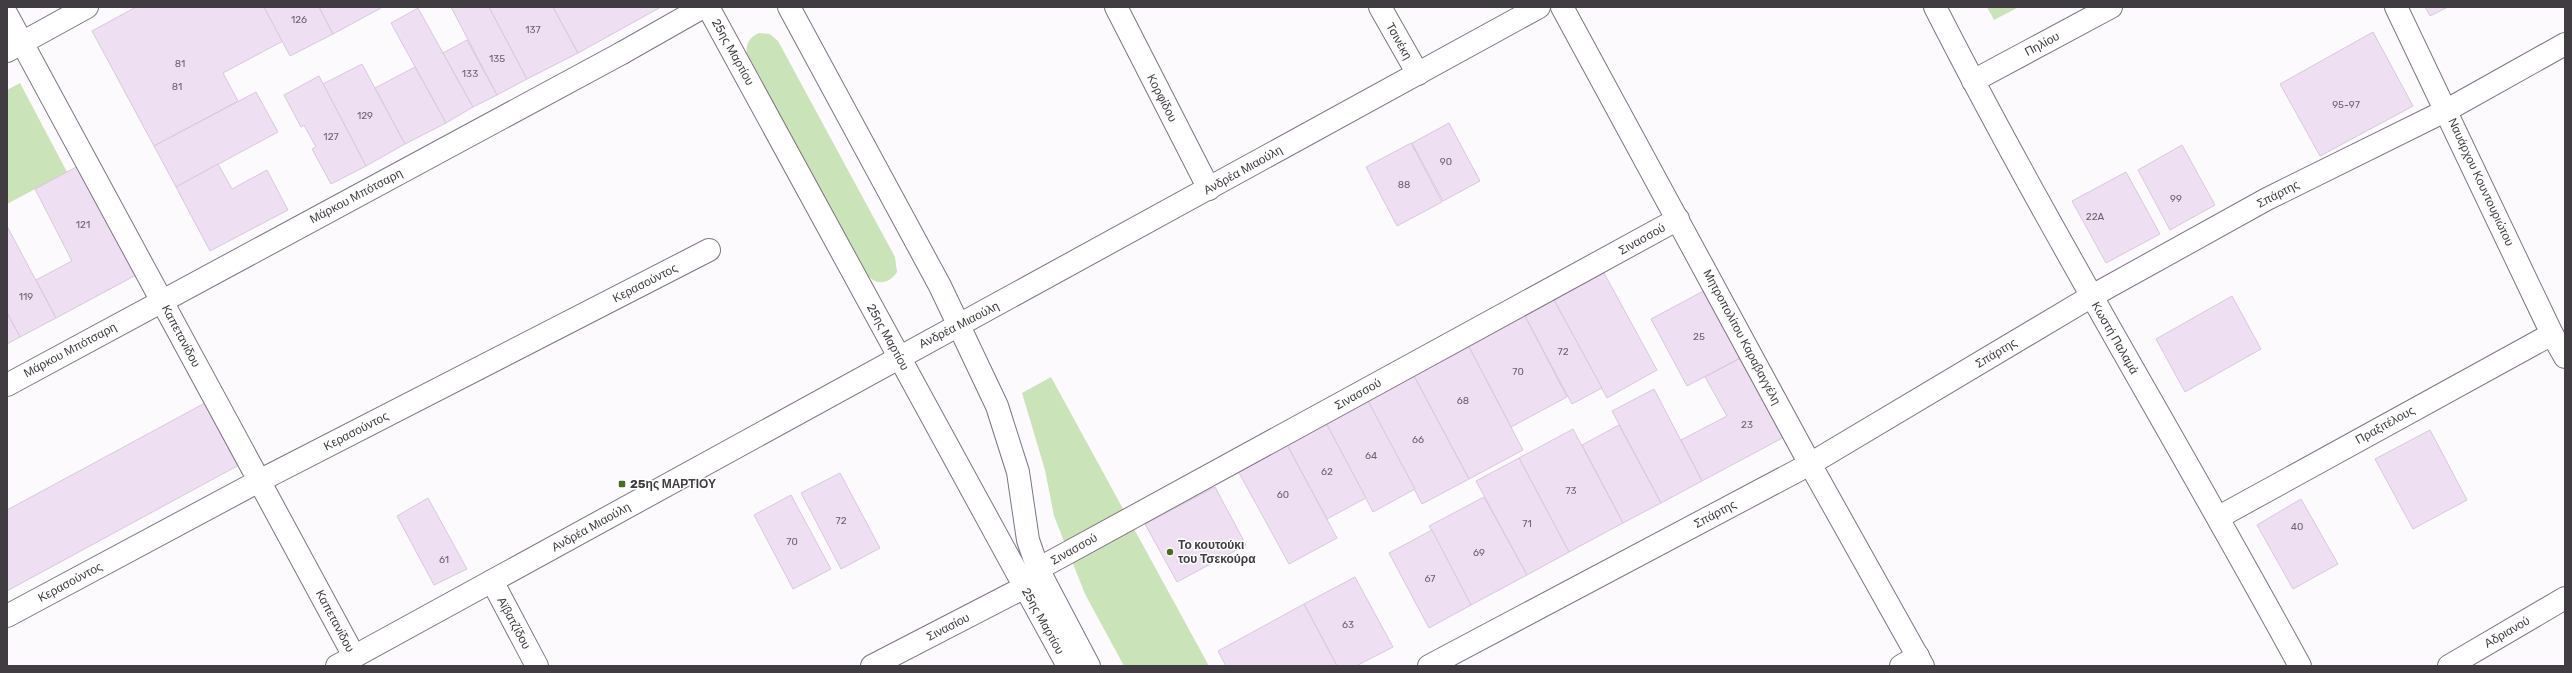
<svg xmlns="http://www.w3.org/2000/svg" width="2572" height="673" viewBox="0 0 2572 673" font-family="Rubik,sans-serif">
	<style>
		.green { fill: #cae3b8 }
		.building { fill: #eedff2; stroke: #d7c8db }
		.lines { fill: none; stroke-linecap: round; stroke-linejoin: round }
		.pedestrian-casing { stroke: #817385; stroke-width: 24 }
		.minor-casing { stroke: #817385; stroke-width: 24 }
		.tertiary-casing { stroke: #817385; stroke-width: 24 }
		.pedestrian { stroke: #fff; stroke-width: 22 }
		.minor { stroke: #fff; stroke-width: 22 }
		.tertiary { stroke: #fff; stroke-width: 22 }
		.poi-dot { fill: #486c25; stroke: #fff; stroke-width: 1.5 }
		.labels { text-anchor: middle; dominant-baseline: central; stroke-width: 3; stroke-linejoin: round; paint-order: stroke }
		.number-label { font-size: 10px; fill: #6c646e }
		.street-label { font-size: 12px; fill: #413b42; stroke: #fff }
		.poi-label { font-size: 12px; font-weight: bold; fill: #413b42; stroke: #fff; text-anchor: start }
	</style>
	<rect width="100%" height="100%" fill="#fdfafe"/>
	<g class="green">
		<polygon points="1987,7 2019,7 1994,20"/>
		<path d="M759,33L770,34L778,41L895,257L897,272C888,286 873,285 865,272L747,56C745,45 749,37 759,33Z"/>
		<polygon points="20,83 67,172 7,204 7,90"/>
		<polygon points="1051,377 1209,666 1124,666 1085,594 1054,516 1045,470 1022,393"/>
	</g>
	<g class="building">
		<polygon points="136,7 264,7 283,41 223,73 238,101 154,146 92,31"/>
		<polygon points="264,7 319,7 333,34 290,56"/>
		<polygon points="319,7 380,7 381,8 333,34"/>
		<polygon points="451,7 489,7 527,79 497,95"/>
		<polygon points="489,7 553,7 578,53 527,79"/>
		<polygon points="553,7 661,7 578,53"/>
		<polygon points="2425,7 2448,7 2430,16"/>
		<polygon points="418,8 473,107 446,123 391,23"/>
		<polygon points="2373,32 2413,106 2320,156 2280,84"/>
		<polygon points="467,40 497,95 473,107 443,53"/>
		<polygon points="362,64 405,144 366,166 323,84"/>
		<polygon points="415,67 446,123 405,144 375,88"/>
		<polygon points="319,76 366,166 331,184 312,149 316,147 304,125 301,127 284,95"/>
		<polygon points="256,92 278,132 176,187 154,146"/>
		<polygon points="1449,123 1480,181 1443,201 1412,143"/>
		<polygon points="1411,143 1442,202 1397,226 1366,167"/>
		<polygon points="2182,145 2215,205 2170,230 2138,170"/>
		<polygon points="218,164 232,189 267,170 288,210 210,251 176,187"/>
		<polygon points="80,165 138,274 56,318 36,280 72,261 35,189"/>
		<polygon points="2126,172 2160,234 2106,263 2072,201"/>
		<polygon points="7,226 56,318 20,337 7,313"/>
		<polygon points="1604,273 1657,370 1607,398 1554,300"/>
		<polygon points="1711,287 1748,354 1687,386 1651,319"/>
		<polygon points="2232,296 2261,349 2185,392 2156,339"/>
		<polygon points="1554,300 1602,388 1572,404 1525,316"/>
		<polygon points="7,313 20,337 7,344"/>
		<polygon points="1525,316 1567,397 1511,427 1469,347"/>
		<polygon points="1469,347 1523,450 1469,479 1414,376"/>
		<polygon points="1748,354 1790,434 1702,481 1681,440 1727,416 1705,377"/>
		<polygon points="1414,376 1469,479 1422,504 1368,401"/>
		<polygon points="1654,389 1702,481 1661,503 1612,411"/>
		<polygon points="1368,401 1415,489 1373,512 1326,423"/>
		<polygon points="205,403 239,465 7,591 7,510"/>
		<polygon points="1326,423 1366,498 1327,519 1287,445"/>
		<polygon points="1619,425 1661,503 1623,523 1582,445"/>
		<polygon points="1573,429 1623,523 1569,552 1519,458"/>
		<polygon points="2430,430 2467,500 2413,529 2375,459"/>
		<polygon points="1287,445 1337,538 1289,564 1238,471"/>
		<polygon points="1519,458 1569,552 1527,575 1476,481"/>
		<polygon points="840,473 880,548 841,569 801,493"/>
		<polygon points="1215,487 1246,545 1177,582 1145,524"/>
		<polygon points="791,495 831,569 793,589 754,515"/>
		<polygon points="1484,497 1527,575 1471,605 1429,526"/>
		<polygon points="428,498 467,569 434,585 397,516"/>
		<polygon points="2301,499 2338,564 2293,589 2257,525"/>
		<polygon points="1432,530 1471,605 1429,628 1389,553"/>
		<polygon points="1355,577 1393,647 1356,666 1337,666 1304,604"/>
		<polygon points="1304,604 1337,666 1226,666 1218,651"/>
	</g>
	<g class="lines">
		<g class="pedestrian-casing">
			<polyline id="pedestrian" points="622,53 703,7"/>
		</g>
		<g class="minor-casing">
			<g id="minor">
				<polyline points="1116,7 1209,189"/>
				<polyline points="1380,7 1418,74"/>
				<polyline points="1562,7 1810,464 1923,666"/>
				<path d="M1935,7C2049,231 2180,445 2300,666"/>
				<polyline points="2396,7 2552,334 2565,357"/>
				<polyline points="7,15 354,656"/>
				<polyline points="7,51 87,7"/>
				<polyline points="1973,81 2111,7"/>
				<polyline points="7,385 622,53"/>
				<polyline points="2219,517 2552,334"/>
				<polyline points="1038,569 1678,219"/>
				<polyline points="492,581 537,666"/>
				<polyline points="7,616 259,481 709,250"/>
				<polyline points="337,666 1539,7"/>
				<polyline points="872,666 1025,587"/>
				<polyline points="1429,666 1810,464 2092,296 2267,199 2447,110 2565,44"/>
				<polyline points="1901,666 1918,656"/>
				<polyline points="2449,666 2565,598"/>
			</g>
		</g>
		<g class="tertiary-casing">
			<g id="tertiary">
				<polyline points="708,7 1068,666"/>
				<polyline points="789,7 940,286 997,406 1018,472 1028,540 1038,569 1089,666"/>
			</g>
		</g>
		<use href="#pedestrian" class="pedestrian"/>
		<use href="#minor" class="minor"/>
		<use href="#tertiary" class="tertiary"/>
	</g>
	<g class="poi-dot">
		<rect x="618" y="480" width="8" height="8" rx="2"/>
		<circle cx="1170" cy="552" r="4"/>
	</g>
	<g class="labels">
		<g class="number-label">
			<text x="299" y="20">126</text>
			<text x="533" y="30">137</text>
			<text x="497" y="59">135</text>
			<text x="180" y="64">81</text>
			<text x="470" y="74">133</text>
			<text x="177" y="87">81</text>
			<text x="2346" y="105">95-97</text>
			<text x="365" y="116">129</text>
			<text x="331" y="137">127</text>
			<text x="1446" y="162">90</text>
			<text x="1404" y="185">88</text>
			<text x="2176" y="199">99</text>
			<text x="2095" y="217">22A</text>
			<text x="83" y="225">121</text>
			<text x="26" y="297">119</text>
			<text x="1699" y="337">25</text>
			<text x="1563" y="352">72</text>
			<text x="1518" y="372">70</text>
			<text x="1463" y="401">68</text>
			<text x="1747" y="425">23</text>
			<text x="1418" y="440">66</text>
			<text x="1371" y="456">64</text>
			<text x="1327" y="472">62</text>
			<text x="1571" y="491">73</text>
			<text x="1283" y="495">60</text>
			<text x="841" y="521">72</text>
			<text x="1527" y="524">71</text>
			<text x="2297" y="527">40</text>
			<text x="792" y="542">70</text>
			<text x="1479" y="553">69</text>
			<text x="444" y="560">61</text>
			<text x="1430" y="579">67</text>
			<text x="1348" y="625">63</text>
		</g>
		<g class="street-label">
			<text transform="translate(1399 41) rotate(61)">Τσινέκη</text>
			<text transform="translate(2042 44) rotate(-28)">Πηλίου</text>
			<text transform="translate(733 52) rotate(61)">25ης Μαρτίου</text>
			<text transform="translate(1162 98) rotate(63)">Κορφίδου</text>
			<text transform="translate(1243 170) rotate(-29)">Ανδρέα Μιαούλη</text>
			<text transform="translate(2481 182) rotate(65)">Ναυάρχου Κουντουριώτου</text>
			<text transform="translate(2278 194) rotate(-27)">Σπάρτης</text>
			<text transform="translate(356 196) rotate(-28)">Μάρκου Μπότσαρη</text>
			<text transform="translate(1642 239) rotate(-29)">Σινασσού</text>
			<text transform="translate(645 283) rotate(-27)">Κερασούντος</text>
			<text transform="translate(959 325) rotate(-27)">Ανδρέα Μιαούλη</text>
			<text transform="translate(181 336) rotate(62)">Καπετανίδου</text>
			<text transform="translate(888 337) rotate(61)">25ης Μαρτίου</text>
			<text transform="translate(1742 337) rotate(62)">Μητροπολίτου Καραβαγγέλη</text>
			<text transform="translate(2115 338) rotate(60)">Κωστή Παλαμά</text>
			<text transform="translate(70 350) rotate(-28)">Μάρκου Μπότσαρη</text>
			<text transform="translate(1996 353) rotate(-31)">Σπάρτης</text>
			<text transform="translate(1358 394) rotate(-29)">Σινασσού</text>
			<text transform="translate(2385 425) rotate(-29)">Πραξιτέλους</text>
			<text transform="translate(356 431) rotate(-27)">Κερασούντος</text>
			<text transform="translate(1715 514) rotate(-28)">Σπάρτης</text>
			<text transform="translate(591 527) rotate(-29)">Ανδρέα Μιαούλη</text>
			<text transform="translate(1074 549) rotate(-29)">Σινασσού</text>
			<text transform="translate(70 582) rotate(-28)">Κερασούντος</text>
			<text transform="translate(335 621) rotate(62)">Καπετανίδου</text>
			<text transform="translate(1043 621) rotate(61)">25ης Μαρτίου</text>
			<text transform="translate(514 623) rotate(62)">Αϊβατζίδου</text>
			<text transform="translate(948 627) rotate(-27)">Σινασίου</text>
			<text transform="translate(2507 632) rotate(-30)">Αδριανού</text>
		</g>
		<g class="poi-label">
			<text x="630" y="484">25ης ΜΑΡΤΙΟΥ</text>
			<text x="1178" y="545">Το κουτούκι<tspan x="1178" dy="14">του Τσεκούρα</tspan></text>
		</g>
	</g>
	<rect width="2572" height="673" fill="none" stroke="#413b42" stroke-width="16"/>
</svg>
